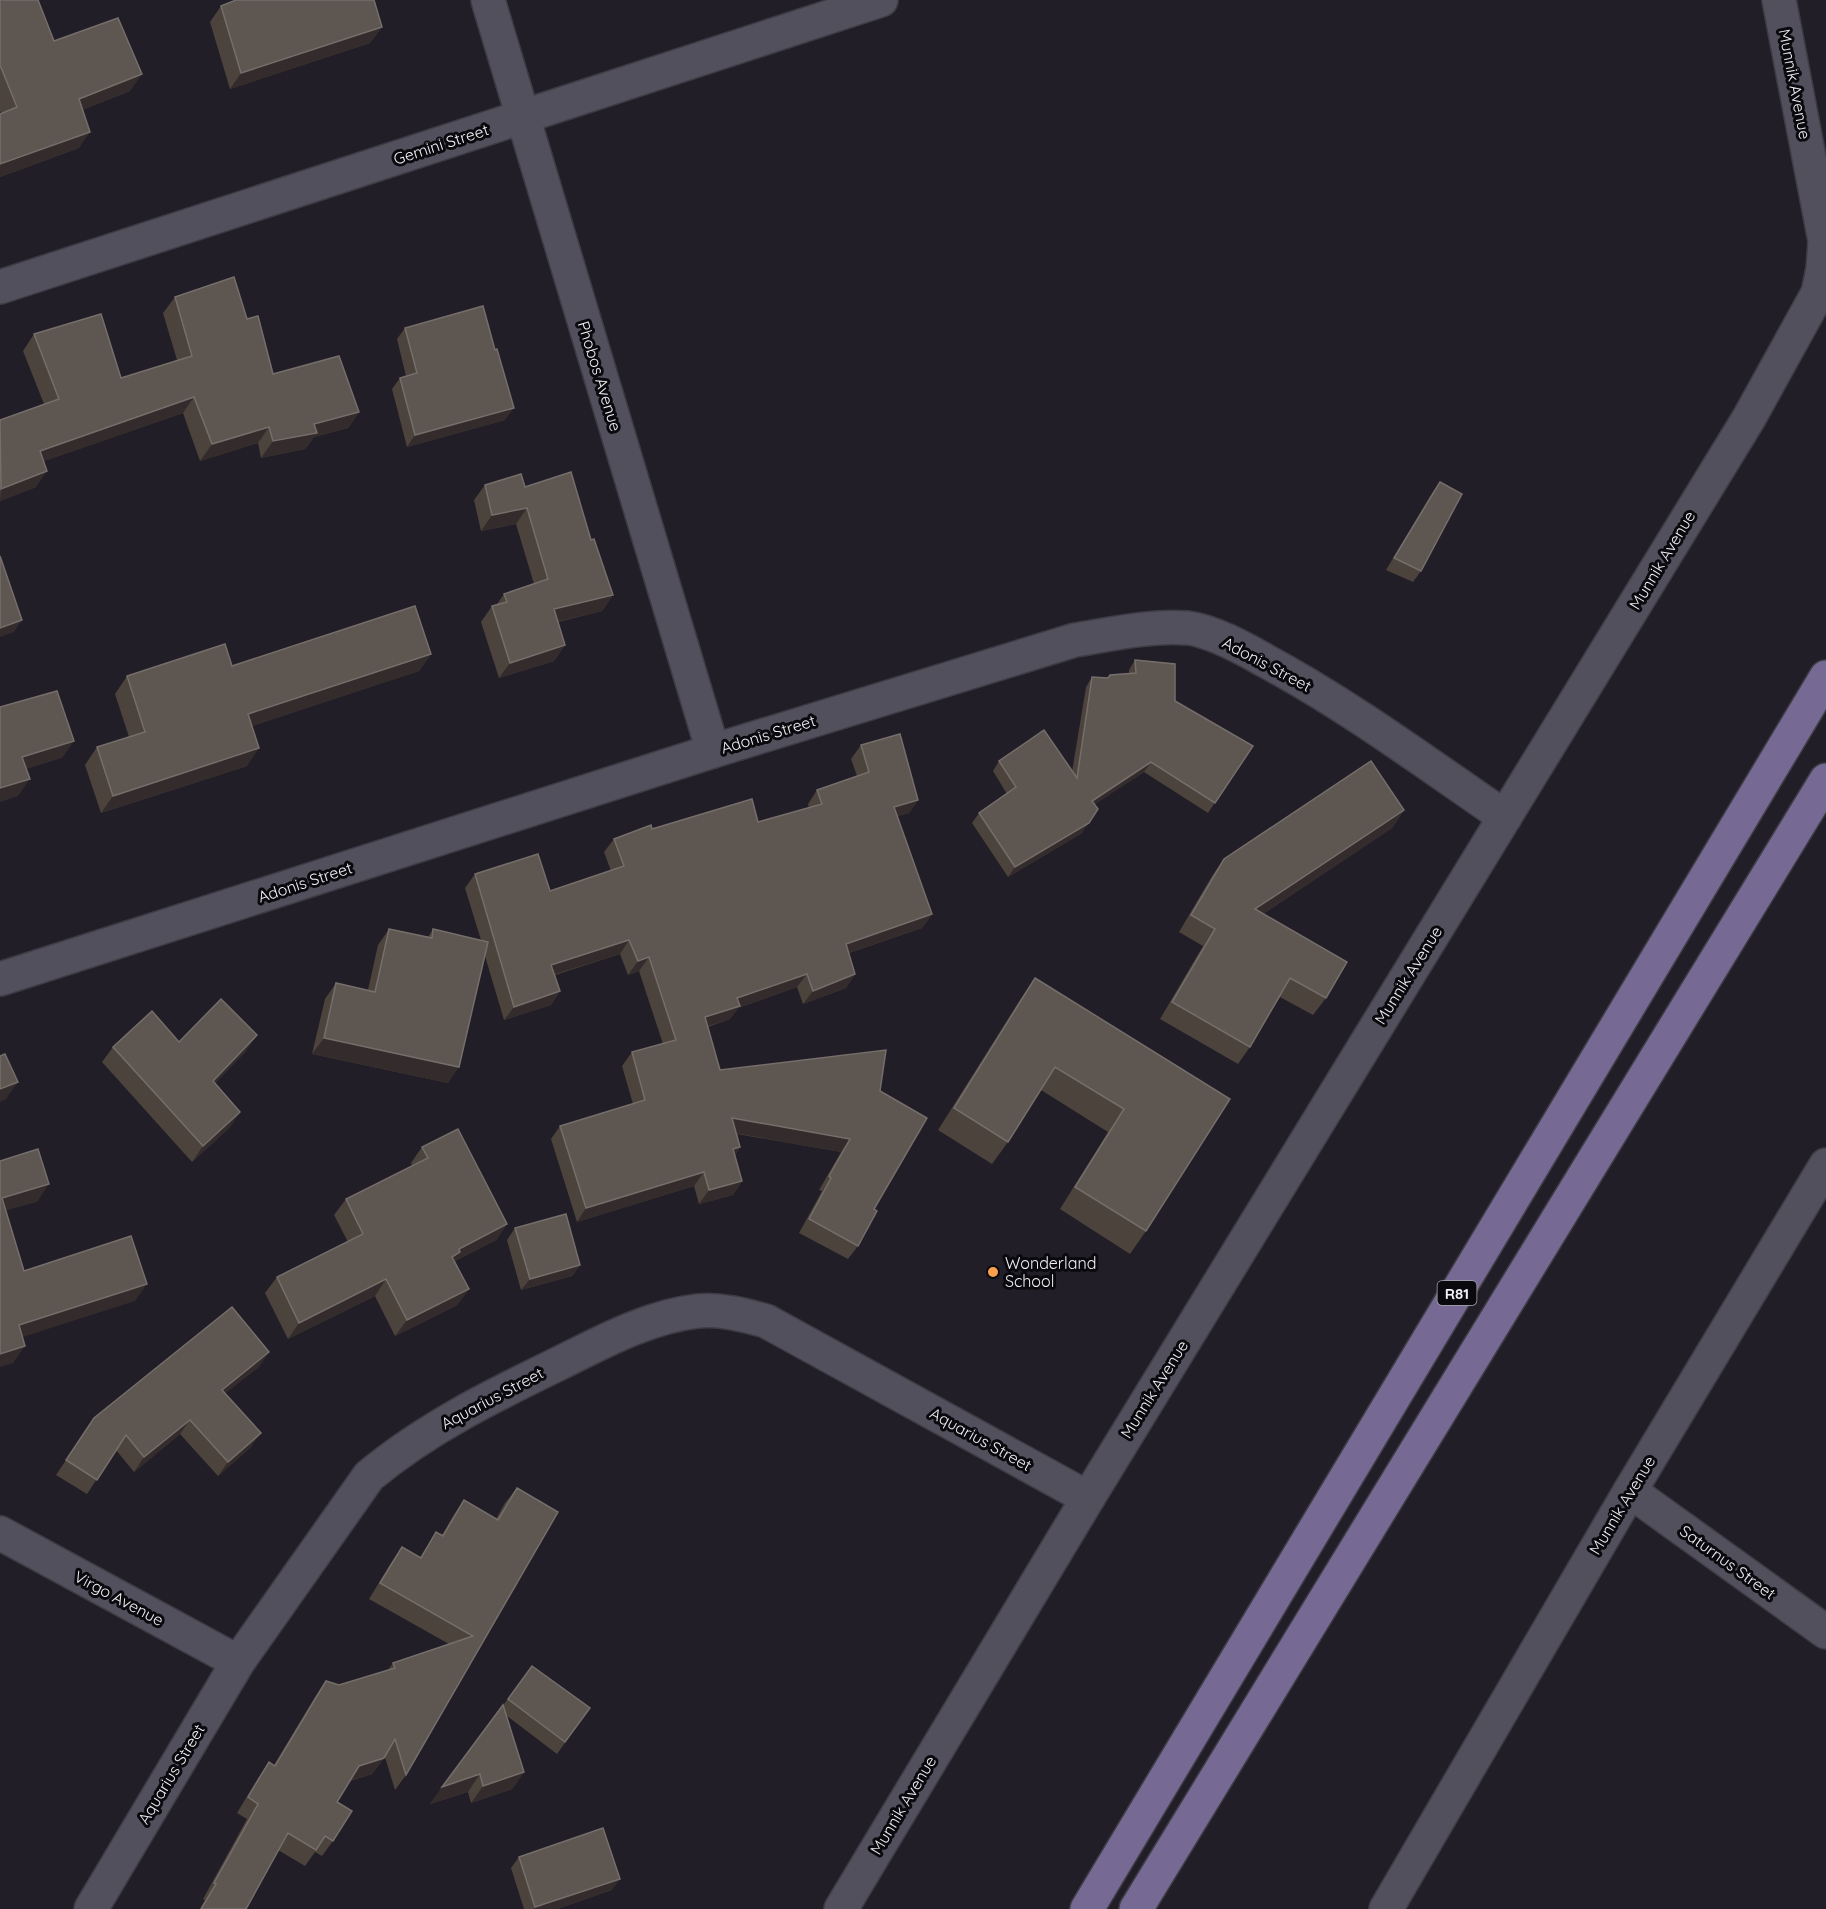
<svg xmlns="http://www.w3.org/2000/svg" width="1826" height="1909" viewBox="0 0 1826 1909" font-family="Quicksand,sans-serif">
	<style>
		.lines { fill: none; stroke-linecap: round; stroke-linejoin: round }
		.minor-casing { stroke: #3d3b44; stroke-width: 36 }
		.primary-casing { stroke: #3d3b44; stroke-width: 36 }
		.minor { stroke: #53505d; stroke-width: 33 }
		.primary { stroke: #766a94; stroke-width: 33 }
		.wall { fill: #4c433c }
		.shaded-wall { fill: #342c2c }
		.building { fill: #5e5650; stroke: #756e6a; stroke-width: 1.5 }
		.poi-dot { fill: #f9a04d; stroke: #0a090d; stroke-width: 2 }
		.labels { text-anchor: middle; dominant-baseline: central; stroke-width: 6; stroke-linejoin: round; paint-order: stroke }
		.shield { fill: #0a090d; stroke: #acabb1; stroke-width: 1.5 }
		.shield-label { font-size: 15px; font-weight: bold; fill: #f2f0f7 }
		.street-label { font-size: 16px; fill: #f2f0f7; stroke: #0a090d }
		.poi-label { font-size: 16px; fill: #f2f0f7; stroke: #0a090d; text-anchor: start }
	</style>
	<rect width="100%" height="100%" fill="#211e28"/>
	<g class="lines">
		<g class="minor-casing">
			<g id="minor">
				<polyline points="488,0 713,751"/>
				<polyline points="0,287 881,0"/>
				<path d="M0,979L713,751L1075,640C1112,634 1151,625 1188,628C1212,631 1243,648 1264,660C1348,705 1426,763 1505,817"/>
				<polyline points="1630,1491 1826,1632"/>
				<polyline points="0,1533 238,1662"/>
				<path d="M91,1909L238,1662L369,1476C428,1427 494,1395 562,1362C604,1341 651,1316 698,1311C722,1309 744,1315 766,1321L1088,1498"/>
				<polyline points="841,1909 1088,1498 1749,418 1818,293 1823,269 1825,241 1779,0"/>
				<polyline points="1386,1909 1630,1491 1826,1165"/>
			</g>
		</g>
		<g class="primary-casing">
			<g id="primary">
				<polyline points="1087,1909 1826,677"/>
				<polyline points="1136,1909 1826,780"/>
			</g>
		</g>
		<use href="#minor" class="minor"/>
		<use href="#primary" class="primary"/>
	</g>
	<g class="wall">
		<polygon points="0,0 54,41 130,91 82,110 79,148 0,177 0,114 1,113 0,111"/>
		<polygon points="221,6 382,27 370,43 230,89 210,22"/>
		<polygon points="175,297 247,319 273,374 359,412 348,428 314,437 305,449 261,458 258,443 200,461 183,413 44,461 36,487 0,501 0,420 44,404 23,351 34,334 121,378 177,360 163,313"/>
		<polygon points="405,328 495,350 505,420 407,447 392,389 400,378 406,376 397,339"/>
		<polygon points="1440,482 1421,571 1413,582 1386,570 1432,493"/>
		<polygon points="485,485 525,487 591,540 613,595 602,611 558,622 565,645 554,661 499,678 481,622 492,606 497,604 504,594 534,584 516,524 481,531 474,500"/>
		<polygon points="431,654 419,671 251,726 247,766 101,813 85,765 97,747 129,737 115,694 127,676 232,666"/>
		<polygon points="1135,660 1175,701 1253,746 1208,813 1144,772 1094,804 1082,833 1008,877 972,823 979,813 1007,794 993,771 999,761 1072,772 1086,687 1092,677 1107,678 1110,675 1129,673 1129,670"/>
		<polygon points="861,745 918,800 909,813 897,816 932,914 922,928 849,953 855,974 846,988 803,1004 797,987 738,1008 730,1019 708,1027 720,1070 880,1091 874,1209 858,1246 848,1259 799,1233 822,1191 819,1190 841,1152 737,1134 740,1147 735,1155 742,1181 733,1195 699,1204 694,1186 577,1222 551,1139 560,1126 633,1104 622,1066 632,1052 663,1044 639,971 628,975 620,954 555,975 560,991 551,1005 504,1020 485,956 448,1083 312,1054 325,999 336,983 368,990 378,945 389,929 428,937 433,929 481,940 465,888 475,874 550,891 611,871 604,852 614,839 652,829 758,822 809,808 808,804 817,790 857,776 851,759"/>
		<polygon points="1404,810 1392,828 1263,914 1326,998 1313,1015 1280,997 1250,1047 1238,1064 1160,1019 1203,946 1179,932 1212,876 1224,859"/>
		<polygon points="1035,978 1230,1099 1146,1231 1130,1254 1060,1209 1108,1132 1041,1090 1008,1142 992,1164 938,1130 1020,1000"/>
		<polygon points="179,1042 246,1051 215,1083 240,1112 229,1128 192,1162 102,1062 113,1047"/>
		<polygon points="422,1147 507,1224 496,1240 455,1261 469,1289 457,1305 395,1336 375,1296 288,1339 265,1293 277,1277 348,1242 334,1215 346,1199 412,1166 411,1163"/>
		<polygon points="515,1228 580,1265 572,1276 521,1290 507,1240"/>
		<polygon points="259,1367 225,1393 251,1447 218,1476 180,1434 134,1472 116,1450 87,1494 56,1475 94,1418"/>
		<polygon points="517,1488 558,1512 406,1775 395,1790 385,1757 372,1774 350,1781 337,1802 333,1841 322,1856 315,1852 305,1866 278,1850 246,1909 200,1909 205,1900 203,1899 247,1819 237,1813 258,1778 269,1762 274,1765 315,1697 326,1681 339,1685 388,1670 393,1663 449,1644 369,1599 391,1563 402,1547 420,1557 436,1532 442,1535 453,1516 464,1500 496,1519 505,1503"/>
		<polygon points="532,1666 590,1708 557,1754 507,1716 524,1772 512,1789 471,1803 468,1792 430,1804"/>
		<polygon points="519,1857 612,1890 557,1909 524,1909 511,1868"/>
	</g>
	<g class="shaded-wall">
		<polygon points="382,27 370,43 230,89 241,73"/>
		<polygon points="142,74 130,91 67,116 79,99"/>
		<polygon points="90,132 79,148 0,177 0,164"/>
		<polygon points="194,397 183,413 28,467 40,451"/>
		<polygon points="514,408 505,420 407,447 415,435"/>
		<polygon points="359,412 348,428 314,437 305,449 261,458 273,441 314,424"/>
		<polygon points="269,427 258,443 200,461 212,444"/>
		<polygon points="47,471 36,487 0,501 1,489"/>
		<polygon points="527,508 516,524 481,531 492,515"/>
		<polygon points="613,595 602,611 543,625 554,609"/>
		<polygon points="22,620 14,632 0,637 0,628"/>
		<polygon points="565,645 554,661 499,678 510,663"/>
		<polygon points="431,654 419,671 235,732 248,714"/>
		<polygon points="74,741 62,758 10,774 22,757"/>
		<polygon points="259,748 247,766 101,813 113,796"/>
		<polygon points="1151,762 1144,772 1085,811 1092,801"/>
		<polygon points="30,779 18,796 0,802 0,788"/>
		<polygon points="918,800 909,813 884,820 894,807"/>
		<polygon points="1404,810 1392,828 1243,927 1255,909"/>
		<polygon points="1089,823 1082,833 1008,877 1015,867"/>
		<polygon points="932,914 922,928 836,957 846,944"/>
		<polygon points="629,940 620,954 542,978 551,965"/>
		<polygon points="649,957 639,971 628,975 638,961"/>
		<polygon points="807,974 797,987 738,1008 730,1019 696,1030 705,1017 737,998"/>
		<polygon points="855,974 846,988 803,1004 813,991"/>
		<polygon points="560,991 551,1005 504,1020 514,1007"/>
		<polygon points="257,1035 246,1051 202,1097 213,1081"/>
		<polygon points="324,1038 459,1067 448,1083 312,1054"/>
		<polygon points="18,1082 6,1099 0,1102 0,1089"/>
		<polygon points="240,1112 229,1128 192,1162 203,1146"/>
		<polygon points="732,1118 850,1139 841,1152 723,1131"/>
		<polygon points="740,1147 731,1161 733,1149"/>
		<polygon points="704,1172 694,1186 577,1222 586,1208"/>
		<polygon points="742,1181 733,1195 699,1204 709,1190"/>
		<polygon points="49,1184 37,1202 0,1212 2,1198"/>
		<polygon points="507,1224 496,1240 453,1262 452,1257 459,1249"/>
		<polygon points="580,1265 572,1276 521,1290 530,1279"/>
		<polygon points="386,1279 375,1296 288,1339 299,1323"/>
		<polygon points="147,1284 135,1301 7,1342 19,1325"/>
		<polygon points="469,1289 457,1305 395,1336 407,1320"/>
		<polygon points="25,1346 13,1363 0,1367 0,1354"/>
		<polygon points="269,1352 259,1367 212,1404 222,1390"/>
		<polygon points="190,1420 180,1434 134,1472 144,1457"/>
		<polygon points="261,1433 251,1447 218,1476 228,1462"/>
		<polygon points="384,1758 372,1774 348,1781 359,1766"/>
		<polygon points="524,1772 512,1789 471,1803 483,1786"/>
		<polygon points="480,1774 468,1792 430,1804 442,1787"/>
		<polygon points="620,1879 612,1890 557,1909 534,1909 535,1907"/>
	</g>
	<g class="building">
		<polygon points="0,0 38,0 54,41 118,18 142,74 79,99 90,132 0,164 0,114 17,107 0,65"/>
		<polygon points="236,0 374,0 382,27 241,73 221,6"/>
		<polygon points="234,277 247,319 258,316 273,374 339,356 359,412 314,424 317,433 273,441 269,427 212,444 194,397 40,451 47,471 1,489 0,420 59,399 34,334 101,314 121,378 192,356 175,297"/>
		<polygon points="483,306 495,350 497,349 514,408 415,435 400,378 417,373 405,328"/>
		<polygon points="571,472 591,540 594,539 613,595 554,609 565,645 510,663 492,606 507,602 504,594 548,579 527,508 492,515 485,485 521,474 525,487"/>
		<polygon points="1440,482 1462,494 1421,571 1394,558"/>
		<polygon points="0,556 22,620 0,628"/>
		<polygon points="415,606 431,654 248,714 259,748 113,796 97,747 145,732 127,676 225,644 232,666"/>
		<polygon points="1135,660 1175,664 1175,701 1253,746 1215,803 1151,762 1092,801 1098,809 1089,823 1015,867 979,813 1016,787 999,761 1044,730 1077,778 1092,677 1108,678 1110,675 1136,673"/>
		<polygon points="57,691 74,741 22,757 30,779 0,788 0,707"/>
		<polygon points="900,734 918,800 894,807 932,914 846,944 855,974 813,991 807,974 737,998 740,1006 705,1017 720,1070 886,1050 880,1091 927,1118 874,1209 877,1211 858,1246 809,1219 831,1178 829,1176 850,1139 732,1118 740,1147 733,1149 742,1181 709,1190 704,1172 586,1208 560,1126 645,1100 632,1052 676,1040 649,957 638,961 629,940 551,965 560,991 514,1007 475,874 538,854 550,891 624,866 614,839 651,825 652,829 752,799 758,822 822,804 817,790 869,772 861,745"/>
		<polygon points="1371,761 1404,810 1255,909 1347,962 1326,998 1290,978 1250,1047 1172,1002 1215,929 1191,915 1224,859"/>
		<polygon points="389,929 432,938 433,929 488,942 459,1067 324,1038 336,983 375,992"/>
		<polygon points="1035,978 1230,1099 1146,1231 1075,1187 1124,1109 1055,1067 1008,1142 954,1108"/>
		<polygon points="221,999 257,1035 213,1081 240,1112 203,1146 113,1047 152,1011 179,1042"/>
		<polygon points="5,1054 18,1082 0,1089 0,1056"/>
		<polygon points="458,1129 507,1224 459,1249 460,1252 452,1257 469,1289 407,1320 386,1279 299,1323 277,1277 363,1234 346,1199 428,1158 422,1147"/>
		<polygon points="38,1149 49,1184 2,1198 24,1271 131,1236 147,1284 19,1325 25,1346 0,1354 0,1161"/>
		<polygon points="566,1214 580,1265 530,1279 515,1228"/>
		<polygon points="232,1307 269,1352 222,1390 261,1433 228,1462 190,1420 144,1457 126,1435 97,1480 66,1460 94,1418"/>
		<polygon points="517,1488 558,1512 406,1775 395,1739 384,1758 359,1766 337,1802 352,1811 333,1841 325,1836 316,1850 288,1833 246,1909 201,1909 216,1884 214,1883 258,1804 248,1797 269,1762 275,1766 326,1681 339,1685 395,1668 393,1663 473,1636 380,1583 402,1547 421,1558 436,1532 443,1536 464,1500 498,1520"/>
		<polygon points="532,1666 590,1708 565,1742 508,1699"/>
		<polygon points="503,1705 524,1772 483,1786 480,1774 442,1787"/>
		<polygon points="603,1828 620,1879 535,1907 519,1857"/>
	</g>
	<circle class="poi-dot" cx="993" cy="1272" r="6"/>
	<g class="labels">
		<rect class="shield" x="1437.5" y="1281" width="39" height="24" rx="4.5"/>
		<g class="shield-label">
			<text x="1457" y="1293">R81</text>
		</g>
		<g class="street-label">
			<text transform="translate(1795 84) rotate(79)">Munnik Avenue</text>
			<text transform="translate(441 144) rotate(-18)">Gemini Street</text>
			<text transform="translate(600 376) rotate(73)">Phobos Avenue</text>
			<text transform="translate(1662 560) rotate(-59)">Munnik Avenue</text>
			<text transform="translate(1267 664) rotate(28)">Adonis Street</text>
			<text transform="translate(768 734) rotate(-17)">Adonis Street</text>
			<text transform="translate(305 882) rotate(-18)">Adonis Street</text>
			<text transform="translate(1408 975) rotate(-58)">Munnik Avenue</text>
			<text transform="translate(1154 1389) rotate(-58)">Munnik Avenue</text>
			<text transform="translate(492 1398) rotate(-28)">Aquarius Street</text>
			<text transform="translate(981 1439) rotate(29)">Aquarius Street</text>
			<text transform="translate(1622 1505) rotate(-59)">Munnik Avenue</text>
			<text transform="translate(1728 1562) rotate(36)">Saturnus Street</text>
			<text transform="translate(119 1598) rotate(28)">Virgo Avenue</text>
			<text transform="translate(171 1774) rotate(-59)">Aquarius Street</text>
			<text transform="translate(903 1805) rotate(-59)">Munnik Avenue</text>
		</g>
		<g class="poi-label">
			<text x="1005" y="1263">Wonderland<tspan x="1005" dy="18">School</tspan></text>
		</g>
	</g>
</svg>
